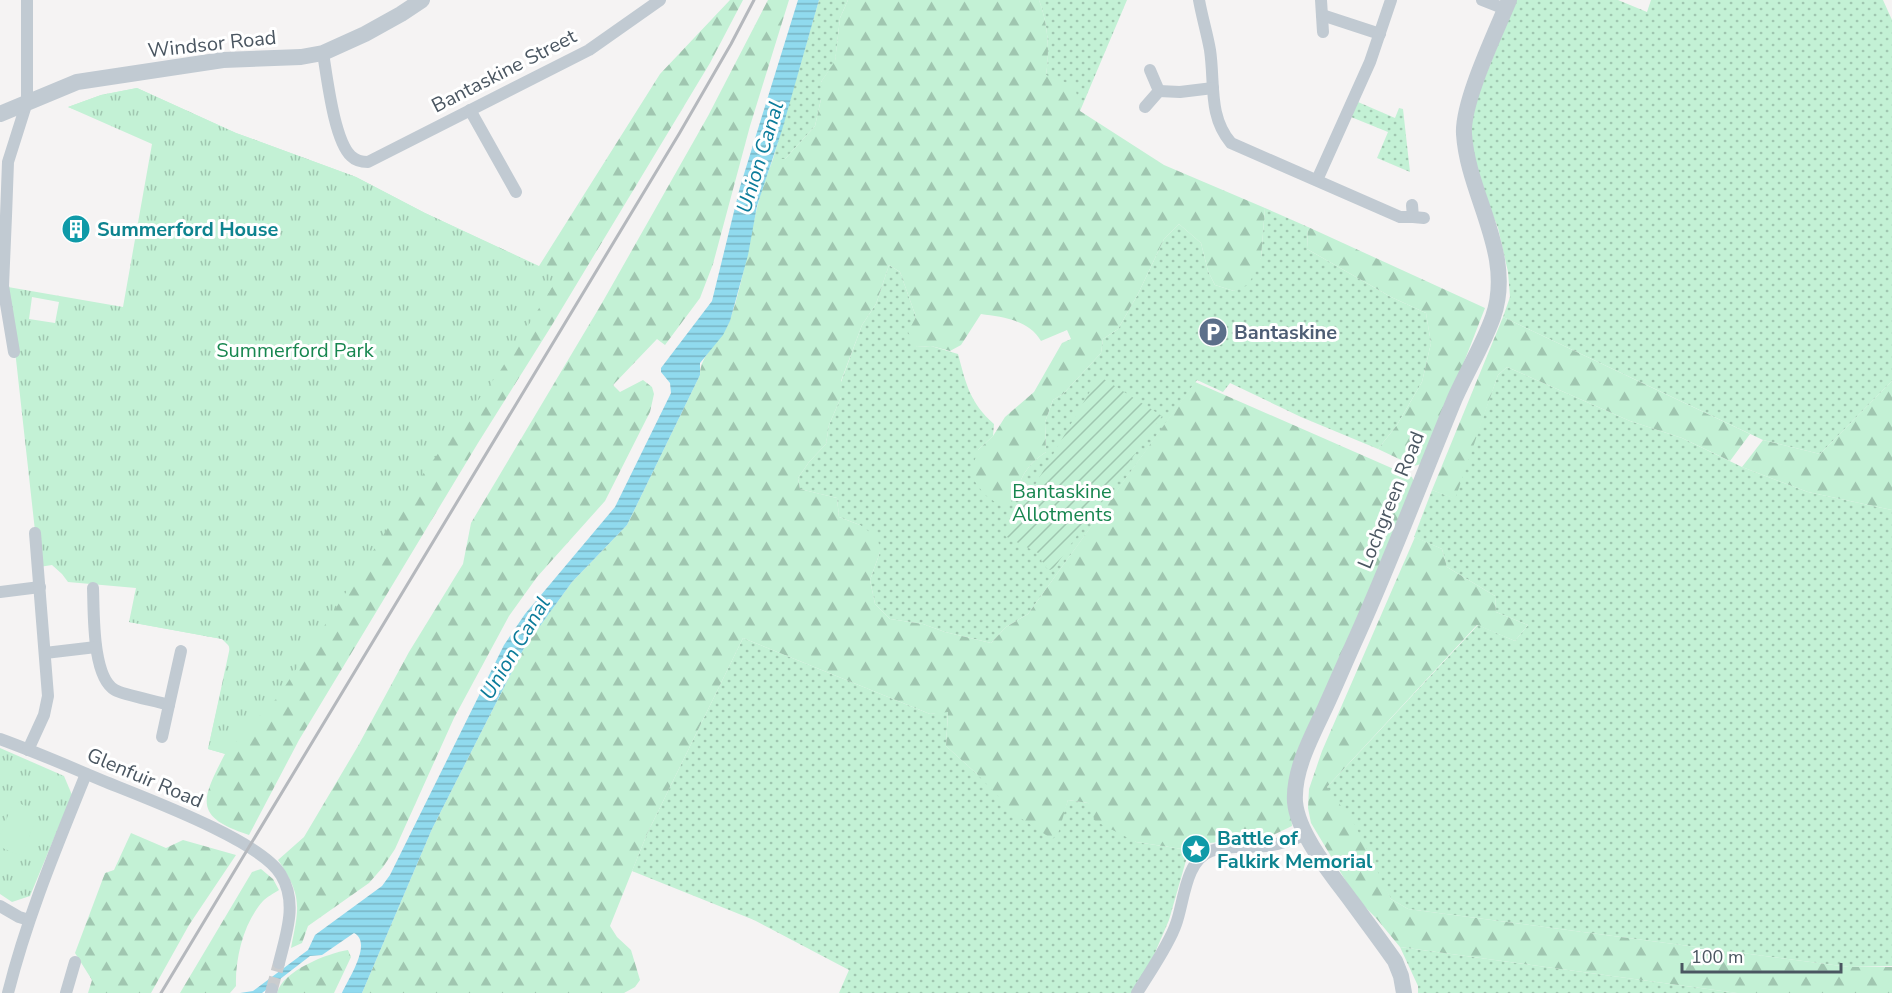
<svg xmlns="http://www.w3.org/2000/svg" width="1892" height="993" viewBox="0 0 1892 993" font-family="'Nunito Sans',sans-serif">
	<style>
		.grass { fill: url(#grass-dots) }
		.forest { fill: url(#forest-firs) }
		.park { fill: url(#park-tufts); fill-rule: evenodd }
		.garden { fill: url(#garden-furrows) }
		.pitch { fill: #c3f1d5 }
		.water { fill: url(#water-rules) }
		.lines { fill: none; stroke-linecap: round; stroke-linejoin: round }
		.minor-tunnel { stroke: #caccce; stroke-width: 12; stroke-dasharray: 12 6; stroke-linecap: butt }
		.minor { stroke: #c1cad2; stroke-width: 12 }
		.tertiary { stroke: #c1cad2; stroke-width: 16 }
		.rail { stroke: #b5b8bd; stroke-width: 3 }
		.labels { text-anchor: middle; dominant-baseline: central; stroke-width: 6; stroke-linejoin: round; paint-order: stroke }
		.street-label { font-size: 20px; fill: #4a5661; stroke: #fff }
		.culture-label { font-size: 20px; font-weight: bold; fill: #0d838f; stroke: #fff; text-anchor: start }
		.service-label { font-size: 20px; font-weight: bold; fill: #4e5e75; stroke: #fff; text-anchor: start }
		.park-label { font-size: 20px; fill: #17864f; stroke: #fff }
		.water-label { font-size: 21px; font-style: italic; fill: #0c7c9b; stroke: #fff }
	</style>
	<defs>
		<pattern id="grass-dots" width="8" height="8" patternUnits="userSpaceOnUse" patternTransform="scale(1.5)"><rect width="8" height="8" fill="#c3f1d5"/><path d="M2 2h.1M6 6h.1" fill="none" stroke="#a0c6b0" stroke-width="1.8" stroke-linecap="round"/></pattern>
		<pattern id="forest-firs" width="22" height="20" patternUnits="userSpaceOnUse" patternTransform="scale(1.5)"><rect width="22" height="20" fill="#c3f1d5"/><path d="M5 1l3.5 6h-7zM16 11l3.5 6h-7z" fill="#a0c6b0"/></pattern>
		<pattern id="park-tufts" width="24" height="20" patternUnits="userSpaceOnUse" patternTransform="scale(1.5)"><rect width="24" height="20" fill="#c3f1d5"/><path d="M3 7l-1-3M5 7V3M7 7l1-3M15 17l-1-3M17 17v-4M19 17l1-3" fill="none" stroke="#a0c6b0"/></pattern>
		<pattern id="garden-furrows" width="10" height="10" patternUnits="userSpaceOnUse" patternTransform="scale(1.5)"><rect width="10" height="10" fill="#c3f1d5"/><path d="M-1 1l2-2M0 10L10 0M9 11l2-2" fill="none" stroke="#a0c6b0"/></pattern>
		<pattern id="water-rules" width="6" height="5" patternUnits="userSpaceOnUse" patternTransform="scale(1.5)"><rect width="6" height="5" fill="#90daee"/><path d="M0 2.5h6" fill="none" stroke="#78b4c4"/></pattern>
	</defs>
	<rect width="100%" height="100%" fill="#f5f3f3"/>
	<g class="grass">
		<polygon points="819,0 848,0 840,18 835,62 821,82 821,99 815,126 785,159 773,159"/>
		<path d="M1039,0H1127L1080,111L1077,100L1046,75C1050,49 1048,25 1039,0Z"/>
		<polygon points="1516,0 1618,0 1647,12 1651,0 1883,0 1892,20 1892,381 1820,454 1763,440 1503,317 1510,297 1508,272 1498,228 1480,184 1471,154 1471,112"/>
		<polygon points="1358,102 1395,118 1399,108 1403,109 1410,172 1377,158 1388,132 1351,117"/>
		<path d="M1265,208L1308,227L1307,249L1391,297L1426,313L1431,343L1422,382L1397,425L1378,449L1301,417L1230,383L1223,392L1197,380L1028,614L1006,627L991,643L945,632L923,624L890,619L875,604L870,580L880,552L860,525L839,517L837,498L800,489L798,478L809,462L826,444L829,425L841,397V382L862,325L876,304L889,265L900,272L916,317L913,324L917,347L931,346L958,354C966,384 970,403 994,424L993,436L978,450L1013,501C1021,478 1025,466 1046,452L1045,422L1053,400L1063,394L1101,353L1103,339L1118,329L1138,294L1164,239L1179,224L1201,243L1208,271L1215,285L1234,291L1261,258Z"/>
		<polygon points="1507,367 1630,421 1682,438 1742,467 1808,492 1892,510 1892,966 1849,967 1408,909 1391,899 1327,787 1478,625 1515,641 1528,625 1496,612 1495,596 1447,567 1442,549 1414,537 1432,490 1454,498 1498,375"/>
		<polygon points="743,638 930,714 948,711 946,746 977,774 1063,814 1068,800 1088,803 1136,842 1189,850 1169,920 1151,962 1133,993 839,993 849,970 754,920 632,871 647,834"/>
		<polygon points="1400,947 1737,993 1418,993 1418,986"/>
	</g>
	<g class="forest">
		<path d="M730,0H743L710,63L552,325L478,443L299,740L249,835C193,817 201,800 225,754L208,749L230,647L222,639L129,622L322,203L68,107L101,95L137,88L236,133L356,177L425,213L539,266L660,74Z"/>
		<path d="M768,0H789L750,126L713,264L700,298L665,345L657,339L613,385L620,392L643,380L652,387L654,394L650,412L605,501L537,577L509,616L454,718L395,849L383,867L369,883L308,926L302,943L291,948C299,907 303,897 278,860L304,837L358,746L409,652L463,564L471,523L602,303L708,116Z"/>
		<path d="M848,0H1039C1048,25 1050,49 1046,75L1075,86L1080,111L1164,165L1265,208L1261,258L1249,284L1234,291L1215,285L1208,271L1201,243L1179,224L1164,239L1138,294L1118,329L1103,339L1101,353L1063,394L1053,400L1045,422L1046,452C1025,466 1021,478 1013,501L999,505L984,494L970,475L978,450L993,436L1005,417L1034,392L1062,343L1071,339L1067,330L1041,341C1029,320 1003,317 981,314L961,345L950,351L931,346L917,347L908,332L916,317L900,272L889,265L876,304L862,325L841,381V397L829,425L826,444L809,462L798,478L800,489L837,498L839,517L860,525L878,538L880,552L870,580L875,604L890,619L923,624L945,632L991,643L1006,627L1028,614L1195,382L1412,477L1416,486L1303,748L1291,814L1292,826L1271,836L1210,843L1189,850L1136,842L1095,821L1088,803L1068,800L1058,834L1052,839L1016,815L977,774L946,746L948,712L930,714L743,638L647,834L610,926L617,937L631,950L640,980L635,987L624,993H362L432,829L524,648L572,582L627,525L700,375C700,353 723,340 730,320C743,283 748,245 757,208C761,191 767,175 773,159H785L815,126L821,99V82L835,61L840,18Z"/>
		<polygon points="1308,227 1485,308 1440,424 1421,464 1414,466 1378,449 1397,425 1422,382 1431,343 1426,313 1391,297 1307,249"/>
		<polygon points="1503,317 1750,434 1730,461 1682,438 1630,421 1507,367 1498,375 1455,499 1432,490"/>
		<polygon points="1892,381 1892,510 1808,492 1742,467 1763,440 1820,454"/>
		<polygon points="1415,537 1442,549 1447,567 1495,596 1496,612 1528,625 1515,641 1477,625 1327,787 1355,825 1391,899 1408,909 1849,967 1892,967 1892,993 1737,993 1400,947 1376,918 1356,898 1311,823 1308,808 1309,789 1322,751"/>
		<polygon points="131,833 166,848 183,840 236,855 189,925 151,993 88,993 92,980 75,953 105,873 114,870"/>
		<path d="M261,869L273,879L279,890C274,893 267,897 263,901C244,922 235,958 236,986L230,993H180L252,872Z"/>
		<path d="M348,950L351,957L334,993H277C282,971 328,953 348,950Z"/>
	</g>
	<g class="park">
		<path d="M137,88L236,133L356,177L425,213L559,276L500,371L425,471L278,697L243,733L226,754L208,749L230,651L228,643L222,639L129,622L136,588L68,582L62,574L52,565L39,567L8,287L123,307L152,144L68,107L101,95ZM32,297L59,302L55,323L29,319Z"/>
		<polygon points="0,748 64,776 72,795 30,896 12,902 0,894"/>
	</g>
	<polygon class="garden" points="1099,376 1162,416 1054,568 1050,570 1045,567 1047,565 1041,561 1044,556 1005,536"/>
	<polygon class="pitch" points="14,801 39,812 22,856 0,847 0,835"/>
	<path class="water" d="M798,0H819L782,130L757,206L748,255L730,321L723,335L700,363V375L627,525L572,582L524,648L432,829L362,993H342C348,979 373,943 354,933L322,955L310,956L262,993H240L253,991L308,950L315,935L382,886L390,875L504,645L525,614L615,507L671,393L670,383L661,372V368L712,301L740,187Z"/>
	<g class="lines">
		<polyline class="minor-tunnel" points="272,989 279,963"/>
		<g class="minor">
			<path d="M1199,0C1202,17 1207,33 1210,50C1215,83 1208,116 1231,143L1400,217H1413"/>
			<polyline points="1321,0 1323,32"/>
			<polyline points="1482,0 1505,9"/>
			<polyline points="1322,15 1380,34"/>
			<path d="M323,53C327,77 334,140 351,156C356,161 361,162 368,162L589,50L660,0"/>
			<polyline points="1159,91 1180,92 1213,88"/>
			<polyline points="1145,107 1159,91 1150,70"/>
			<polyline points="470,110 516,192"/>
			<polyline points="1317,180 1370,62 1391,0"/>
			<polyline points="1412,205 1413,217 1424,218"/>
			<polyline points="14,352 3,286 6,216 8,162 27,102 27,0"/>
			<path d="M93,588C94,613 92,677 115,690C124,695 156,701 169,705L162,737"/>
			<polyline points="0,592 40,587"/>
			<polyline points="45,653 96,647"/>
			<polyline points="169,705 181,651"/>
			<path d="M0,739C36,752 70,767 106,782C145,798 262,841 281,875C298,903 286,934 279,963"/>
			<polyline points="28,750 44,715 48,696 35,533"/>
			<polyline points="0,906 19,917 29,920"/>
			<path d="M8,993C27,917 57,846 86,774"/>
			<polyline points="66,993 75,962"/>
			<polyline points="271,993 272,989"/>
			<path d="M1137,993C1149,973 1169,945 1176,924C1184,903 1185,860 1211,851C1228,845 1248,848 1266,846C1280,844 1293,840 1306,834"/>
		</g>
		<g class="tertiary">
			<polyline points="0,114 77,82 223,60 301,57 323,53 365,34 401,14 422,0"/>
			<path d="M1404,993L1401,976L1395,961C1381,941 1366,921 1352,902C1333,876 1298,835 1295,802C1293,770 1312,736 1325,708C1336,684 1346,660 1357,636C1392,558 1422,478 1455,398C1467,371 1483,345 1493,317C1515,254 1468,196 1464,134C1462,102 1496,32 1509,0"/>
		</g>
		<polyline class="rail" points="161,993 679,134 731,44 754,0"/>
	</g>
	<defs>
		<g id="building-disc" transform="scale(1.5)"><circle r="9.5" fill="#0f9aa8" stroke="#fff"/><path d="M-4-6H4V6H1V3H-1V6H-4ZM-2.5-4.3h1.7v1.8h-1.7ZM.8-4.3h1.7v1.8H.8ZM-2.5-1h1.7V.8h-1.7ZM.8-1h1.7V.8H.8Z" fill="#fff"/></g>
		<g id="parking-disc" transform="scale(1.5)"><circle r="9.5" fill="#5c6f8a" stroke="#fff"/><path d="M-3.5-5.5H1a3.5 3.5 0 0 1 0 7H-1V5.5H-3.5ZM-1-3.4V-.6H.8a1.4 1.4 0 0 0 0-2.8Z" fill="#fff"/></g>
		<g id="sight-disc" transform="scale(1.5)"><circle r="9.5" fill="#0f9aa8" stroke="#fff"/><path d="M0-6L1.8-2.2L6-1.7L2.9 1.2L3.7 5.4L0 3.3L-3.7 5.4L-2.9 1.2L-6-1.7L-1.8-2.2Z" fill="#fff"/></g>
	</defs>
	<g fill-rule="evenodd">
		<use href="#building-disc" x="76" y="229"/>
		<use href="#parking-disc" x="1213" y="332"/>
		<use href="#sight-disc" x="1196" y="849"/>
	</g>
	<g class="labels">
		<g class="street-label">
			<text transform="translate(212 44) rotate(-6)">Windsor Road</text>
			<text transform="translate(504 71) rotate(-27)">Bantaskine Street</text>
			<text transform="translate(1391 500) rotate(-68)">Lochgreen Road</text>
			<text transform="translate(145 778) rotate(23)">Glenfuir Road</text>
		</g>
		<g class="culture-label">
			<text x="97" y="229">Summerford House</text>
			<text x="1217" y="838">Battle of<tspan x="1217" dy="23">Falkirk Memorial</tspan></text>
		</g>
		<g class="service-label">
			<text x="1234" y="332">Bantaskine</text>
		</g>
		<g class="park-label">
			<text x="295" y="350">Summerford Park</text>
			<text x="1062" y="491">Bantaskine<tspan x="1062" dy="23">Allotments</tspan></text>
		</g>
		<g class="water-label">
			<text transform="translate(760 157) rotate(-73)">Union Canal</text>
			<text transform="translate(515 648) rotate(-59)">Union Canal</text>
		</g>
	</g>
	<path d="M1682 963v9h159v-9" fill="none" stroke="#4a5661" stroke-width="3"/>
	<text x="1691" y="963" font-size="18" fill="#4a5661" stroke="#ffffff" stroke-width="4.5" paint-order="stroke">100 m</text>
</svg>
